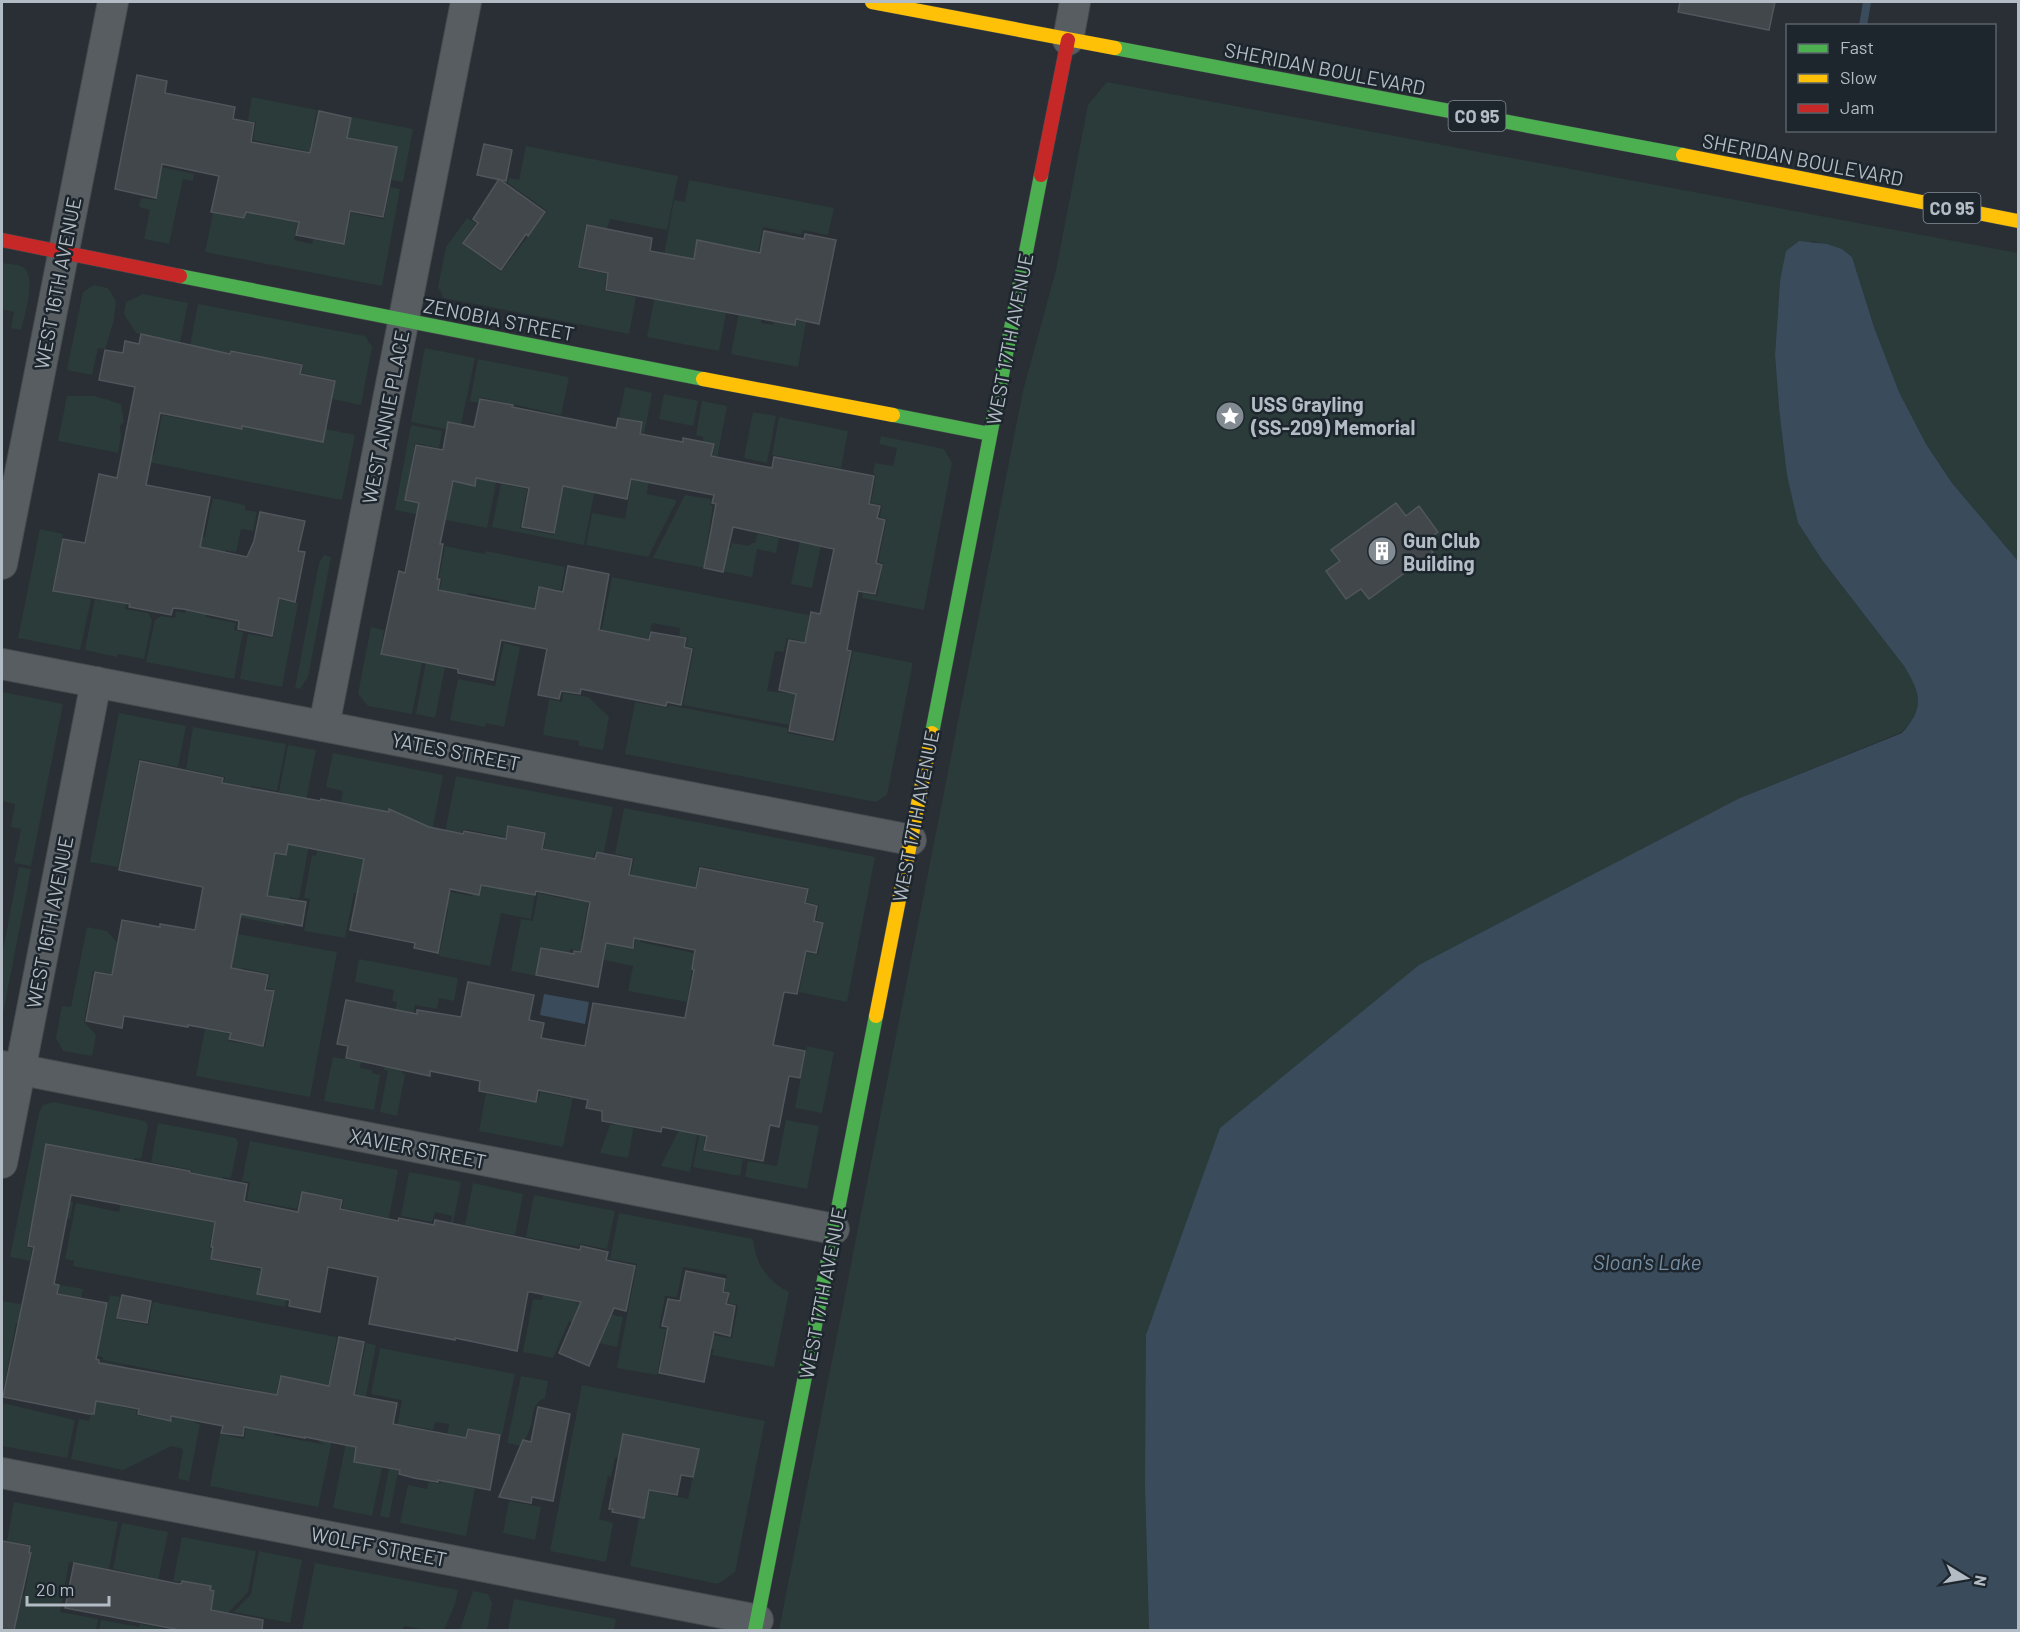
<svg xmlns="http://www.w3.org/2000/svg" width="2020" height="1632" viewBox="0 0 2020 1632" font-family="Barlow,sans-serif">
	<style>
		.green { fill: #2a3b3a }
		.water { fill: #3a4b5b }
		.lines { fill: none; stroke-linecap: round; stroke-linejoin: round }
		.stream { stroke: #3a4b5b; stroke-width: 8 }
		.building { fill: #42474c; stroke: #50565b; stroke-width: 1.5 }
		.street-casing { stroke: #464b4f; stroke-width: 32 }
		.fast-casing { stroke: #464b4f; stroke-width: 15 }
		.slow-casing { stroke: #464b4f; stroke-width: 15 }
		.jam-casing { stroke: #464b4f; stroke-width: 15 }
		.street { stroke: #585d62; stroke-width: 30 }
		.fast { stroke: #4caf50; stroke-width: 14 }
		.slow { stroke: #ffc107; stroke-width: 14 }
		.jam { stroke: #c62828; stroke-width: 14 }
		.labels { text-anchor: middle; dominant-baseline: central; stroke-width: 5; stroke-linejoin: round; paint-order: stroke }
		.shield { fill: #1d252d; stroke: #868f97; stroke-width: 1.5 }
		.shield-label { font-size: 18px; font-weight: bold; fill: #b3bcc4 }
		.street-label { font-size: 20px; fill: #b3bcc4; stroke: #1d252d }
		.poi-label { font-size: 20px; font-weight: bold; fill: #b3bcc4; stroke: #1d252d; text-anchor: start }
		.water-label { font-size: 21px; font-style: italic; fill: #778fa4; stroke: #1d252d }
	</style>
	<rect width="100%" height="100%" fill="#292f34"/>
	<g class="green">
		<path d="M1107,82L2018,253V561L1952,483L1926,444L1899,392L1874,327L1852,257L1842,249L1812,241L1780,281L1775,355L1779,408L1798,523L1822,560L1904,666C1921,694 1925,707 1902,732L1740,798L1145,1486L1149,1630H779L1023,391L1056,270L1088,105Z"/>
		<polygon points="252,97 317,110 310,147 344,153 352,117 413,129 403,182 391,180 397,147 356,139 347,182 303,173 307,151 253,140 256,122 248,121"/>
		<polygon points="526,146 678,176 667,230 610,219 607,228 586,224 578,268 607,274 604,291 636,297 629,334 444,298 438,287 446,247 467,218 476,223 462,243 501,272 547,211 508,183 509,178 519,180"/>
		<polygon points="162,167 194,174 193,181 183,179 169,244 144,239 150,210 139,207 141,198 156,200"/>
		<polygon points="689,180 834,208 828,235 803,230 802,235 763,227 757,257 738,254 739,248 697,240 684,304 726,313 719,351 647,337 654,300 656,300 674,200 685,202"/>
		<polygon points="390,187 400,189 382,286 205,252 213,213 245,219 246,213 284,220 288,199 301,201 294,240 312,244 313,239 345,245 351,213 384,219"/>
		<path d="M2,263C7,264 15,264 21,266C39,274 24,316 21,330L11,328L14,312L2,309Z"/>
		<polygon points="94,285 108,288 116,301 114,320 105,349 98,348 92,375 67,370 83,292"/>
		<polygon points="743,291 755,313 755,318 761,319 761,323 773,325 774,322 796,326 797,321 806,322 798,367 731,354"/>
		<polygon points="143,294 188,303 173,378 168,377 175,341 136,333 124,314 126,302"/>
		<polygon points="198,304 365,336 372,347 361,405 332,399 335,380 302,373 303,364 272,358 258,429 323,442 326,429 355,435 342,500 148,462 149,455 154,455 162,415 243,430 257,355 230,350 229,353 207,349 206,354 189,351"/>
		<polygon points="425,348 475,358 461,424 448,421 446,429 411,422"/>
		<polygon points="478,359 569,377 561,415 480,397 479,403 470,401"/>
		<polygon points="625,387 652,393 635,480 632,479 643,422 619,417"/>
		<polygon points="664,394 698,401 693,426 659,419"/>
		<polygon points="67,396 95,396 121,404 124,422 120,426 121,437 118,453 58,441"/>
		<polygon points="702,401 727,406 716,464 711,463 715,444 703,441 703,437 696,435"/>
		<polygon points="753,412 776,416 767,463 744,458"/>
		<polygon points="779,417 848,431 841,468 772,455"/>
		<polygon points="411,425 442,431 439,448 415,443 405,501 447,509 453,482 475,486 481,459 500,463 487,528 395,510"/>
		<polygon points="881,436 944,449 952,463 924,610 862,598 863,593 877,596 883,563 878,562 887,519 880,517 882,505 871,503 876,475 873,474 875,463 893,466 897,448 879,444"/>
		<polygon points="568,466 597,479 584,545 492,527 501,484 527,489 520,528 554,535"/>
		<polygon points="632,480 648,483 647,494 677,500 648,557 586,545 592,513 625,519"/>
		<polygon points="685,495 711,499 710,505 713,505 706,550 719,553 720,545 731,548 732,543 750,546 751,543 755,543 757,534 779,538 776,553 757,549 752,577 653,558"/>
		<polygon points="213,498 245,505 245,510 257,512 253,531 241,529 236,552 226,550 225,558 196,564 201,537 205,537"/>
		<polygon points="40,529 63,534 52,591 91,599 80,650 18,638"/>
		<polygon points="800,541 821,545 812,588 791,584"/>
		<polygon points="445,546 485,554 486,551 565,567 561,590 538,586 527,641 502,637 509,601 468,593 462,627 447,657 435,718 416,714 442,578 439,577"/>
		<polygon points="324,555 331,557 308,677 300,689 295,688 319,563"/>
		<polygon points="194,568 215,572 206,617 236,623 234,630 243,632 234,679 146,662 155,620 161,616 175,618 176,611 185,613"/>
		<polygon points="612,577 809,615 805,642 787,638 784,652 775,651 767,691 795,694 789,725 683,705 694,648 686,646 688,637 679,636 680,628 652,623 648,639 635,636 634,639 597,653"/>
		<polygon points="131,583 125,609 148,613 152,620 144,659 118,654 117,657 85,650 95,599 102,600 103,596"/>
		<polygon points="280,600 298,603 282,687 240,679 248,634 273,638"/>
		<polygon points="371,627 384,630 380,654 422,663 412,714 368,706 358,694"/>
		<polygon points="504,643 520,647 504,727 486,723 485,727 450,720 458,679 495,686"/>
		<polygon points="853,651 913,663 887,795 876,802 625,754 635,702 668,708 669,705 787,728 787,733 835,742"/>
		<polygon points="2,692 63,704 31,866 14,863 21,829 11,827 15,804 2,801"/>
		<polygon points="563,693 588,697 609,717 603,750 579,746 579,741 543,735 549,699 562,702"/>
		<polygon points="119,713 186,726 178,767 139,759 118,867 90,862"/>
		<polygon points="193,727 286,744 277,791 251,786 243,831 216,826 225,777 186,769"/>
		<polygon points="288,745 316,750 299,837 310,840 299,899 290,897 284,926 218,913 267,860 275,861 276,854 286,856 297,801 284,798 285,793 279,792"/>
		<polygon points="333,753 443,775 425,867 423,867 430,827 418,824 418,822 389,808 387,814 347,855 357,805 341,802 343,791 326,787"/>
		<polygon points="456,776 613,807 604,852 595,851 587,891 571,888 577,855 544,848 546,832 508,825 505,837 463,829 461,835 445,832"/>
		<polygon points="624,808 875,857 847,1002 799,992 807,953 818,955 824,922 816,920 819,905 807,902 809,888 699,866 695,887 652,879 651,887 629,883 634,858 615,854"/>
		<polygon points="491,835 505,838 496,888 535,895 531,919 501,913 490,966 439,956 448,910 440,890 472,896 473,894 479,895"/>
		<polygon points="317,851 364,860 357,893 354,893 345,938 304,931 310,899 304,898 312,855 316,856"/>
		<polygon points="19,867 31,869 2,1019 2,955"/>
		<polygon points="645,888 650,888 640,942 694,953 687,1002 628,991 633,966 604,960 605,954 595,952 596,942 634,949"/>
		<polygon points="571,891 590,894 581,940 590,942 588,952 570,949 564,981 511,971 521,919 533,921 538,893 569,900"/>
		<polygon points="87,927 107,931 120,946 115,974 93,971 84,1022 96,1035 92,1056 63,1051 56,1038 62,1006 71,1007"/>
		<polygon points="238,934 337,952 310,1097 196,1076 205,1029 229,1034 228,1041 265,1047 275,990 267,988 270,974 242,968 239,983 227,965 232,965"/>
		<polygon points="359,959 458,978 454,1001 439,998 437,1009 415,1005 402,1073 405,1074 397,1116 380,1112 388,1071 384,1070 397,1002 392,1001 394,990 355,982"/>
		<polygon points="807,1046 834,1052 822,1113 795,1108"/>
		<polygon points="579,1047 583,1047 563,1147 479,1131 486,1094 537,1103 540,1092 570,1098"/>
		<polygon points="333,1057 361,1062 360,1068 372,1070 372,1073 380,1075 374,1110 324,1101"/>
		<polygon points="54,1102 145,1121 148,1126 141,1159 135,1158 134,1160 46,1143 36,1194 73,1202 70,1219 34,1212 26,1247 32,1248 30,1261 10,1257 39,1113 43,1105"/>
		<polygon points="621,1116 635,1119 628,1158 600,1153 610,1125 614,1125"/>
		<polygon points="786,1120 819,1126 807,1189 745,1177 748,1161 777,1166"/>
		<polygon points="158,1123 236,1138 238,1143 231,1178 223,1177 214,1221 191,1176 192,1170 151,1162"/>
		<polygon points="679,1130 698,1131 690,1172 661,1166"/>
		<polygon points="699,1136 705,1136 703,1151 743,1159 740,1176 693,1167"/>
		<polygon points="250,1141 398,1170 389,1218 342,1208 344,1199 301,1191 297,1209 247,1200 250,1182 242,1181"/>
		<polygon points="129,1161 134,1161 125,1206 214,1223 209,1248 212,1249 210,1260 281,1274 298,1242 285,1307 73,1266 74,1261 65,1259 76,1203 119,1212"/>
		<polygon points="409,1172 461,1182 431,1335 437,1288 452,1216 435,1212 432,1222 401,1216"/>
		<polygon points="473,1183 523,1194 515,1235 465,1225"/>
		<polygon points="534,1195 615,1211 607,1249 580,1244 579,1247 526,1237"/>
		<path d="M619,1213L753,1239C756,1264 766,1280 789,1292L774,1367L712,1355L714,1349L710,1348L713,1335L732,1338L738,1305L728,1303L730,1292L724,1291L727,1275L683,1267L677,1297L665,1296L659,1328L670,1330L669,1333L665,1332L657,1375L617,1368L637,1264L610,1259Z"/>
		<polygon points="60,1285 83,1289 76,1324 103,1329 110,1295 120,1297 116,1319 148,1325 153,1302 337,1337 328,1385 280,1375 276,1394 103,1360 103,1357 75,1351 55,1315"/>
		<path d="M544,1291L569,1296V1301C588,1304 604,1314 623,1317L617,1347L599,1343L602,1336L569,1321L553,1358L523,1352L533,1299L542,1300Z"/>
		<polygon points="2,1301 21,1304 20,1309 27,1311 25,1324 16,1323 2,1398"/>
		<polygon points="366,1343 376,1345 353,1462 382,1468 372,1516 333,1508"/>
		<polygon points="380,1348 515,1374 502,1435 467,1428 465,1440 447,1437 449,1424 435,1422 433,1430 407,1425 389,1518 380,1516 402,1400 371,1394"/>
		<polygon points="101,1361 125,1366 117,1406 137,1410 136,1415 172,1422 181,1378 203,1382 195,1423 200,1424 189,1481 178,1479 183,1449 171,1446 123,1470 71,1459 79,1419 89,1421 91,1414 94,1415 101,1381 97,1380"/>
		<path d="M521,1376L548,1381L545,1398C530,1404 535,1415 530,1428C528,1435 525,1438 523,1446L507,1443Z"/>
		<polygon points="582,1385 765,1421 735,1572 718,1584 630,1566 639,1518 644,1519 650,1491 688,1499 699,1449 623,1434 618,1457 615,1457 611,1477 608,1476 599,1519 613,1523 606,1562 550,1551"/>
		<polygon points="331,1387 331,1445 318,1507 210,1486 220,1434 244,1439 253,1391 281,1397 274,1435 326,1445 319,1442"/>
		<polygon points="2,1403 75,1420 67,1458 2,1446"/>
		<polygon points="464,1442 456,1484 475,1488 466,1536 400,1523 408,1485 427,1489 429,1482 440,1484 444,1462"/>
		<polygon points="509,1501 541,1507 535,1540 503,1533"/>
		<polygon points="14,1502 118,1522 109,1569 69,1562 60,1612 98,1619 96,1630 11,1630 14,1617 18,1617 22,1596 24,1596 32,1553 30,1552 31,1545 7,1541"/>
		<polygon points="122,1523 168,1532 149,1625 142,1623 150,1577 113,1569"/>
		<polygon points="182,1537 256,1551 248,1592 223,1618 220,1630 208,1630 215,1591 211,1590 211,1586 181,1580 180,1582 173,1581"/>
		<polygon points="259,1551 302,1560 290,1623 234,1612 251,1594"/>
		<polygon points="315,1563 458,1590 455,1604 444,1630 427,1630 404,1626 403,1630 302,1630"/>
		<polygon points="473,1591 488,1594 492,1604 487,1630 460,1630"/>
		<polygon points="514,1599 616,1619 614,1630 508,1630"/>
		<polygon points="101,1620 139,1627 140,1624 162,1628 162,1630 99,1630"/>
	</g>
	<g class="water">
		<path d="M1799,241L1827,244L1842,249L1852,257L1874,327L1899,392L1926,444L1952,483L2018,561V1630H1149L1145,1486L1146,1335L1220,1128L1419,965L1740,798L1902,733C1925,707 1921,694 1904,666L1822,560L1798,523L1787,475L1779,408L1775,355L1780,281L1786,251Z"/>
		<polygon points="544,994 589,1002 585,1024 540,1015"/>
	</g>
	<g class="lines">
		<polyline class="stream" points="1863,26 1867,2"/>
	</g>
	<g class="building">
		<polygon points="1680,2 1775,2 1769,30 1678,12"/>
		<polygon points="137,75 167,81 165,93 235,107 233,119 254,123 251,142 310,153 319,111 351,118 347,138 397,147 383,217 350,211 344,244 296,235 299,222 246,212 244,218 211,212 219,176 162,164 156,198 115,189"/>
		<polygon points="484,144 512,150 506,181 477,175"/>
		<polygon points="499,179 545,212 528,236 526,234 501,270 463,243 478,223 473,219"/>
		<polygon points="587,225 652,238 650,251 694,259 697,240 760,253 764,231 804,239 805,234 836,240 819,324 796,319 795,325 606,290 608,273 579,267"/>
		<polygon points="141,334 230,354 231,351 302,365 300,374 335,381 323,442 242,426 242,429 160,413 146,485 210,497 200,547 247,557 254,541 260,512 305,521 298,551 305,552 295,602 279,598 272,636 238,629 239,621 183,609 173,608 171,615 129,607 130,604 53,591 63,539 85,543 99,474 117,478 135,387 99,380 105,350 123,353 125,341 139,344"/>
		<polygon points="480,399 513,405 512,407 616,428 618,418 642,422 640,434 683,442 683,438 714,444 711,456 772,468 774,457 874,476 869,504 880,506 877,518 885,520 876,563 882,565 875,594 858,591 847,650 851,651 833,740 789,731 796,694 779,690 789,640 805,643 811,612 820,614 834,549 733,527 723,572 704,568 716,504 712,503 714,495 631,479 627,499 563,486 554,533 522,527 529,488 476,478 475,486 453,481 440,544 443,544 437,579 440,579 438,590 535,609 539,587 563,592 568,566 609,574 599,630 649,640 651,632 686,638 684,647 692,649 681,705 667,702 666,706 581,689 580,694 561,691 559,699 538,695 547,649 501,640 493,680 458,673 458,669 381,654 399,571 405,573 419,503 405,500 416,445 443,450 448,422 474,427"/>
		<polygon points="1396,503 1406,516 1419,506 1438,532 1425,542 1433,552 1369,599 1361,589 1346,599 1326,571 1340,561 1331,550"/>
		<polygon points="140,761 223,778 222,783 320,801 321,799 389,812 389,809 429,827 463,834 464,831 506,839 508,826 545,833 542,849 595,859 597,852 632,859 629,875 696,888 700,868 808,889 805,903 817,906 814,921 823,923 816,953 806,951 797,994 784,992 773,1045 805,1051 800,1078 789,1076 779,1127 770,1125 763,1161 704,1150 707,1136 662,1127 661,1132 602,1121 602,1111 586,1108 588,1100 538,1090 536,1102 479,1091 480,1081 430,1071 430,1076 346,1058 348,1046 337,1044 346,1000 417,1014 417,1010 461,1017 468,982 534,995 529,1020 544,1023 541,1038 585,1046 593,1003 685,1018 694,970 692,969 695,950 634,938 633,948 606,943 598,987 536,975 541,948 574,954 574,951 581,952 590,902 536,891 535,895 481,885 479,895 450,889 438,953 414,948 415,943 350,930 364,859 288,844 286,855 275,853 267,896 306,902 302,926 241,914 231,968 268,975 265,990 274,991 263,1046 229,1039 231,1033 188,1025 188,1027 124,1016 122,1028 86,1021 95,972 112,975 122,920 160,927 160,924 195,930 203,887 119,870"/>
		<polygon points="46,1144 190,1171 190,1173 247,1184 244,1201 298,1212 302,1192 342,1200 340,1209 398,1221 399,1218 434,1225 435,1220 580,1250 581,1246 608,1252 606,1260 635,1266 626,1311 614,1308 589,1366 559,1353 581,1302 531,1292 528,1292 517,1351 455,1338 455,1340 369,1324 378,1277 328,1267 320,1312 289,1306 290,1300 257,1294 262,1268 211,1259 213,1247 211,1247 215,1222 71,1195 54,1284 59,1285 57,1294 107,1303 96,1359 99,1360 99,1363 277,1395 281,1376 329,1386 339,1337 364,1342 354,1395 397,1403 393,1424 466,1438 468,1429 500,1435 490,1490 438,1480 438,1482 414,1478 399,1474 400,1470 354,1462 356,1447 305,1437 305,1438 244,1427 243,1436 221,1433 223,1426 171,1416 171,1421 138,1414 139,1409 96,1401 94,1414 89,1414 3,1397 34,1247 28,1246"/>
		<polygon points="686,1271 725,1279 723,1292 729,1293 726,1304 735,1306 730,1336 714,1332 704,1382 659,1373 668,1327 662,1326 668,1299 680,1301"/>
		<polygon points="122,1295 151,1301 147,1323 117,1318"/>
		<polygon points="538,1407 570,1414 553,1501 532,1497 531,1503 499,1497 523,1440 531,1442"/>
		<polygon points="623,1434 699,1449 693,1477 681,1475 677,1495 649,1490 644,1518 612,1512 613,1509 609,1509"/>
		<polygon points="2,1541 30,1546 29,1553 31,1553 14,1630 2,1630"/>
		<polygon points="74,1563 179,1584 182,1583 182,1581 211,1586 210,1590 214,1591 211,1610 263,1620 262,1630 180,1630 65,1608"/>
	</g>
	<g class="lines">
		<g class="street-casing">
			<g id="street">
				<polyline points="1068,40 1075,2"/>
				<polyline points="2,564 113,2"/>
				<polyline points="2,664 911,840"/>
				<polyline points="324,726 466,2"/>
				<polyline points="2,1066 834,1229"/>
				<polyline points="2,1163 96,682"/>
				<polyline points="2,1473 758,1620"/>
			</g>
		</g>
		<g class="fast-casing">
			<g id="fast">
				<polyline points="1115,48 1683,155"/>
				<polyline points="180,276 703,379"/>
				<polyline points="893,415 990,434"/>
				<polyline points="932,733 1041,175"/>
				<polyline points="755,1630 876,1016"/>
			</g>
		</g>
		<g class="slow-casing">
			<g id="slow">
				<polyline points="872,2 1115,48"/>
				<polyline points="1683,155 2018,221"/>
				<polyline points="703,379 893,415"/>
				<polyline points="876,1016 932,733"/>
			</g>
		</g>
		<g class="jam-casing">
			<g id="jam">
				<polyline points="1041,175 1068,40"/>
				<polyline points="2,240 180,276"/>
			</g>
		</g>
		<use href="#street" class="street"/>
		<use href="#fast" class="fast"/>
		<use href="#slow" class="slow"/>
		<use href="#jam" class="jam"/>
	</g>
	<defs>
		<g id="sight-disc" transform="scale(1.5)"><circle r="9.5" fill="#838b92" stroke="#1d252d"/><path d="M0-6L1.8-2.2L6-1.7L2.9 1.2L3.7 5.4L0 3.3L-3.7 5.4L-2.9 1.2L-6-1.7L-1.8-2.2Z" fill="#fff"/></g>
		<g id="building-disc" transform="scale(1.5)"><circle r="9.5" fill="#838b92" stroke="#1d252d"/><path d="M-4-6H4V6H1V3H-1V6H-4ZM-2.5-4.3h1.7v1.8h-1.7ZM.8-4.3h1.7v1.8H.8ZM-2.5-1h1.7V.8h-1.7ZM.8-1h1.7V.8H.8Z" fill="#fff"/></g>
	</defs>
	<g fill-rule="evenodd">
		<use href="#sight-disc" x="1230" y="416"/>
		<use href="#building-disc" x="1382" y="551"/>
	</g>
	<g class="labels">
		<g class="shield">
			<rect x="1448.5" y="101" width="57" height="30" rx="4.5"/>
			<rect x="1923.5" y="193" width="57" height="30" rx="4.5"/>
		</g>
		<g class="shield-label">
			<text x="1477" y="116">CO 95</text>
			<text x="1952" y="208">CO 95</text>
		</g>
		<g class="street-label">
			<text transform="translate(1325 68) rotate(11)">SHERIDAN BOULEVARD</text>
			<text transform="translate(1803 159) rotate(11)">SHERIDAN BOULEVARD</text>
			<text transform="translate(57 283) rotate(-79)">WEST 16TH AVENUE</text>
			<text transform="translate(499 319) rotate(11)">ZENOBIA STREET</text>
			<text transform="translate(1009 339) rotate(-79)">WEST 17TH AVENUE</text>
			<text transform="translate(385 417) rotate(-79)">WEST ANNIE PLACE</text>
			<text transform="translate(456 751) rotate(11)">YATES STREET</text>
			<text transform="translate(915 816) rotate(-79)">WEST 17TH AVENUE</text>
			<text transform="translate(49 922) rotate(-79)">WEST 16TH AVENUE</text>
			<text transform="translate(418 1148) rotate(11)">XAVIER STREET</text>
			<text transform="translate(822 1293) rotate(-79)">WEST 17TH AVENUE</text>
			<text transform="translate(379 1546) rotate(11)">WOLFF STREET</text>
		</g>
		<g class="poi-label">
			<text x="1251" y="404">USS Grayling<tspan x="1251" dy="23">(SS-209) Memorial</tspan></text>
			<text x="1403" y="540">Gun Club<tspan x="1403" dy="23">Building</tspan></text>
		</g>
		<g class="water-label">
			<text x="1647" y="1261">Sloan's Lake</text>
		</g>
	</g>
	<rect width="2020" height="1632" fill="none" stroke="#b3bcc4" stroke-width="6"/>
	<rect x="1786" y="24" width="210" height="108" fill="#1d252d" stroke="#596169" stroke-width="1.5"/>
	<rect x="1798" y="44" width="30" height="9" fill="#4caf50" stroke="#596169" stroke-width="1.5"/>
	<text x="1840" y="54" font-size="18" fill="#b3bcc4">Fast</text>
	<rect x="1798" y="74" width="30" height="9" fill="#ffc107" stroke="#596169" stroke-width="1.5"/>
	<text x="1840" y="84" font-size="18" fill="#b3bcc4">Slow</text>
	<rect x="1798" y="104" width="30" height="9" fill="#c62828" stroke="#596169" stroke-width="1.5"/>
	<text x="1840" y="114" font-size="18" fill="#b3bcc4">Jam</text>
	<g transform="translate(1966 1578) rotate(101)" stroke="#1d252d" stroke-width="4.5" paint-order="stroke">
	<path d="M0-4.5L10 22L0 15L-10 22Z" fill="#b3bcc4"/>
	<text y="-9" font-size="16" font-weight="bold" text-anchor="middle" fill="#b3bcc4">N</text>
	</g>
	<path d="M27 1596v9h82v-9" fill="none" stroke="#b3bcc4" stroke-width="3"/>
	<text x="36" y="1596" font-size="18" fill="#b3bcc4" stroke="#1d252d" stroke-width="4.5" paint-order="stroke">20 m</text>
</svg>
